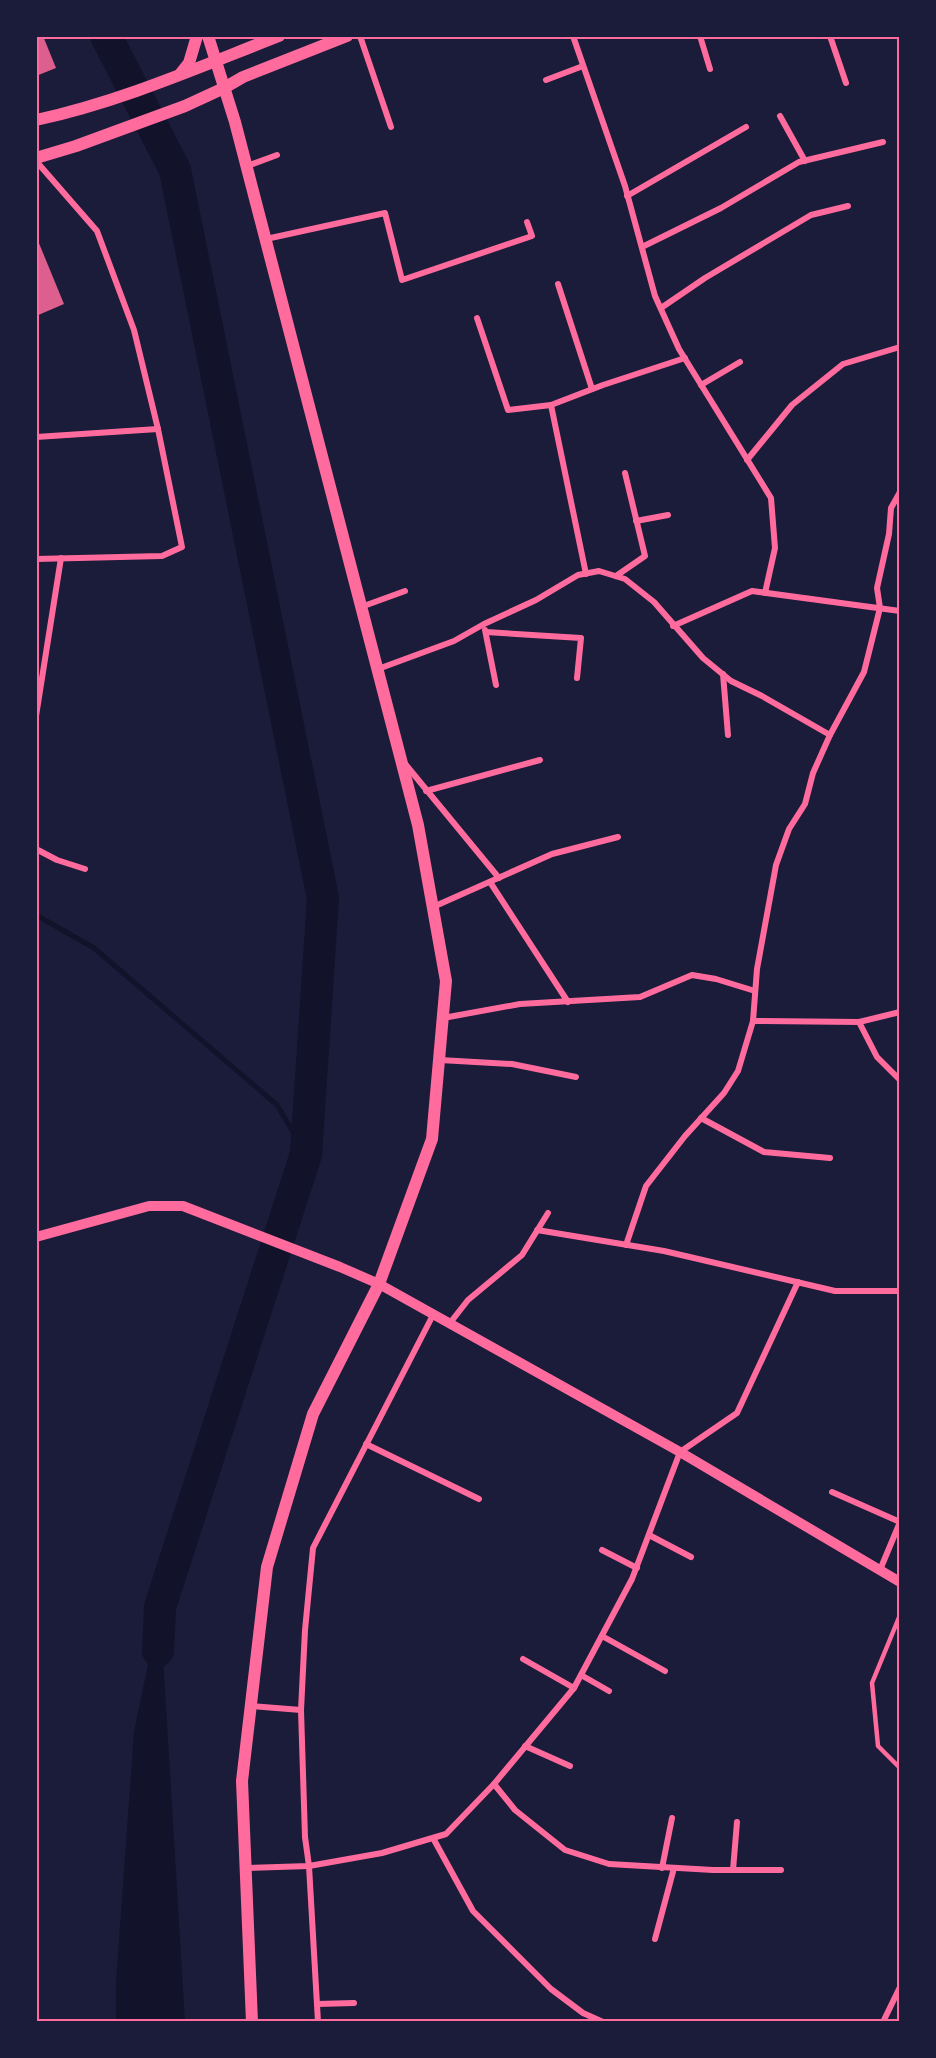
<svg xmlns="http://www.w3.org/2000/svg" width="936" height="2058" viewBox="0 0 936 2058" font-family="Karla,sans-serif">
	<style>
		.water { fill: #12122b }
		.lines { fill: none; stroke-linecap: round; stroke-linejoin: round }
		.stream { stroke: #12122b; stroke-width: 5 }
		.river { stroke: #12122b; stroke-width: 32 }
		.building { fill: #dd5f8e }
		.service { stroke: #ff6b9d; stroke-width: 4.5 }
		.minor { stroke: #ff6b9d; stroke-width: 6 }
		.tertiary { stroke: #ff6b9d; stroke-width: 10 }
		.secondary { stroke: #ff6b9d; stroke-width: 12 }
		.neatline { fill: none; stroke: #ff6b9d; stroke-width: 2 }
	</style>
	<rect width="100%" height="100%" fill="#1b1b3a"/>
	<polygon class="water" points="160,1607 185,2022 116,2022 116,1982 134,1732"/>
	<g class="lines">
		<polyline class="stream" points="36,915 94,948 277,1105 306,1154"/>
		<polyline class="river" points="106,36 175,170 323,898 306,1154 160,1607 158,1651"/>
	</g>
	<g class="building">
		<polygon points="36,36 43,36 56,68 36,76"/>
		<polygon points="36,236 64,304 36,316"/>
	</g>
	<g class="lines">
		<polyline class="service" points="900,1615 872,1683 878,1746 900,1768"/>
		<g class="minor">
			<polyline points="360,36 391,127"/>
			<polyline points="573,36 625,186 655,296 679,349 771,498 775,548 765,593"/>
			<polyline points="700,36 710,69"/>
			<polyline points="830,36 846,83"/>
			<polyline points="546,80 583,66"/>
			<polyline points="780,116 805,161"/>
			<polyline points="36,161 97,231 134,330 158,429 182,547 162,556 36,559"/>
			<polyline points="247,166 277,155"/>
			<polyline points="627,196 746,127"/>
			<polyline points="266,239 385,213 402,280 532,236 527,222"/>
			<polyline points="642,247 721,208 799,162 883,142"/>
			<polyline points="558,284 592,389"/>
			<polyline points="661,308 705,278 811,215 848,206"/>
			<polyline points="477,318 508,410 551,405 603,385 685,358"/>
			<polyline points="701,385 740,362"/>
			<polyline points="551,405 586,574"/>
			<polyline points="36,437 158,429"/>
			<polyline points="747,460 792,405 843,364 900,347"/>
			<polyline points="636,521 668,515"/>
			<polyline points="616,576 645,556 625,473"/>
			<polyline points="361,607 405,591"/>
			<polyline points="673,626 752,591 900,611"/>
			<polyline points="485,630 496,685"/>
			<polyline points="486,632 581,638 577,678"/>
			<polyline points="378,669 454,641 484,624 536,600 578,575 599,571 625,579 654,602 703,658 731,681 762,696 830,735 864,672 880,608 877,588 889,534 891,508 900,492"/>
			<polyline points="723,674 728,735"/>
			<polyline points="36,716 61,558"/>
			<polyline points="406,765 499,878"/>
			<polyline points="426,791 540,760"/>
			<polyline points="36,849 57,860 85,869"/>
			<polyline points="490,882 568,1002"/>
			<polyline points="433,907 552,854 618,837"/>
			<polyline points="443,1018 520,1004 640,997 692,975 716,979 755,991"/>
			<polyline points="753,1021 859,1022 900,1012"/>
			<polyline points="859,1022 877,1057 900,1080"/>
			<polyline points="440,1060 512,1064 576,1077"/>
			<polyline points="701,1118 764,1152 830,1158"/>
			<polyline points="537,1230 664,1251 835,1291 900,1291"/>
			<polyline points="626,1245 646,1186 685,1136 724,1093 738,1071 753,1021 757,969 776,865 789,829 805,804 813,773 830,735"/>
			<polyline points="450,1323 468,1300 522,1255 548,1213"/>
			<polyline points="366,1444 479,1499"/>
			<polyline points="832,1492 900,1522 880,1570"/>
			<polyline points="649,1535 691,1557"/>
			<polyline points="602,1550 637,1568"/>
			<polyline points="602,1636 665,1671"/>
			<polyline points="523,1659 574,1688"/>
			<polyline points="581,1675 609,1691"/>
			<polyline points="251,1706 301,1710"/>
			<polyline points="525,1746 570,1766"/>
			<polyline points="494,1784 515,1810 565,1850 609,1864 713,1870 781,1870"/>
			<polyline points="433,1838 473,1911 551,1989 583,2013 603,2022"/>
			<polyline points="246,1868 309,1866 382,1853 446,1834 494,1784 574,1688 632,1579 680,1452 737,1413 798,1282"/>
			<polyline points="662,1868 672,1818"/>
			<polyline points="733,1870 737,1822"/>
			<polyline points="655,1939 674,1868"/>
			<polyline points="317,2004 354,2003"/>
			<polyline points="318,2022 309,1866 305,1837 301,1710 305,1630 313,1548 433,1315"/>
			<polyline points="883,2022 900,1987"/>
		</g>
		<polyline class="tertiary" points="36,1237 149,1206 183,1206 340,1267 379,1284 680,1452 900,1582"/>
		<g class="secondary">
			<polyline points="208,36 235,122 418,825 446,981 432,1139 379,1284 313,1414 267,1567 242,1781 252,2022"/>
			<polyline points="181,73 189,63 197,36"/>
			<path d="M36,120C120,102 199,67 279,36"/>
			<polyline points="36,158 76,146 185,106 224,88 243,77 347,36"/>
		</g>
	</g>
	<rect width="936" height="2058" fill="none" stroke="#1b1b3a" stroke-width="75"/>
	<rect x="38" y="38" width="860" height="1982" class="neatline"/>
</svg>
